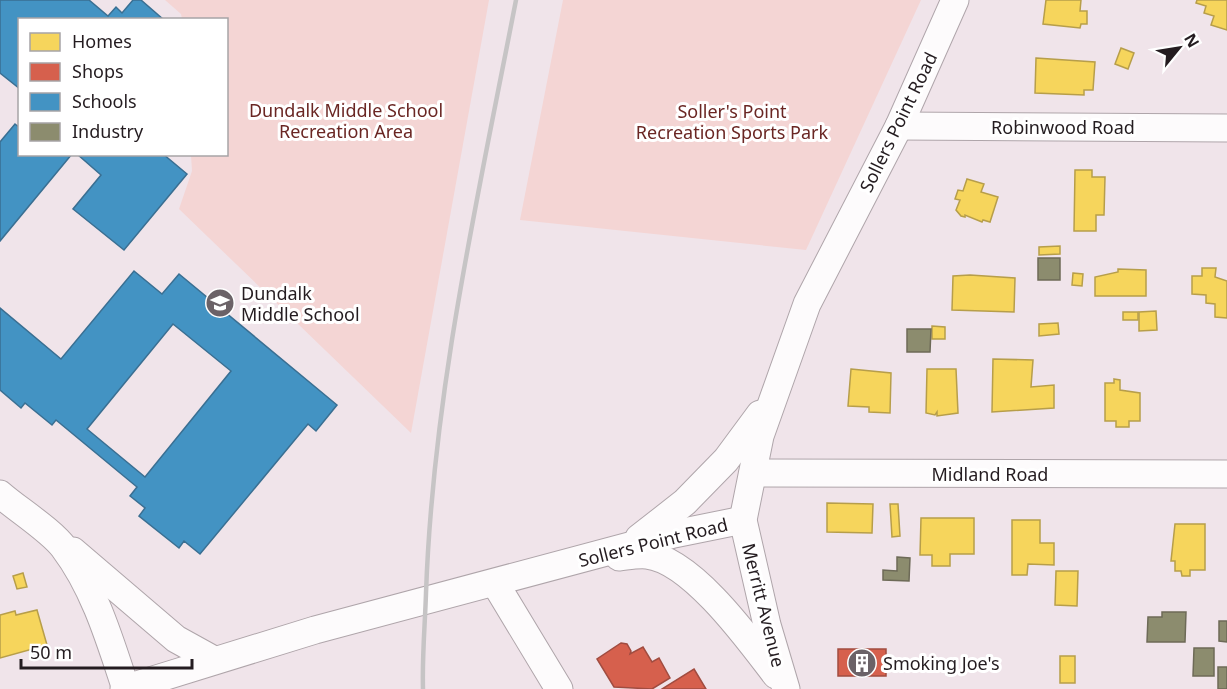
<svg xmlns="http://www.w3.org/2000/svg" width="1227" height="689" viewBox="0 0 1227 689" font-family="'Noto Sans',sans-serif">
	<style>
		.green { fill: #f4d5d4 }
		.homes { fill: #f6d55c; stroke: #b79e4a; stroke-width: 1.5 }
		.shops { fill: #d6604d; stroke: #a14c40; stroke-width: 1.5 }
		.schools { fill: #4393c3; stroke: #3a6f92; stroke-width: 1.5; fill-rule: evenodd }
		.industry { fill: #8c8c6e; stroke: #6d6a57; stroke-width: 1.5 }
		.lines { fill: none; stroke-linecap: round; stroke-linejoin: round }
		.minor-casing { stroke: #afa5aa; stroke-width: 29 }
		.minor { stroke: #fdfbfc; stroke-width: 27 }
		.rail { stroke: #c6c4c5; stroke-width: 4.5 }
		.labels { text-anchor: middle; dominant-baseline: central; stroke-width: 6; stroke-linejoin: round; paint-order: stroke }
		.park-label { font-size: 18px; fill: #6a2623; stroke: #fff }
		.street-label { font-size: 18px; fill: #241c20; stroke: #fff }
		.poi-label { font-size: 18px; fill: #241c20; stroke: #fff; text-anchor: start }
	</style>
	<rect width="100%" height="100%" fill="#f0e4ea"/>
	<g class="green">
		<polygon points="165,0 489,0 411,433 179,209 192,171 191,155 226,154 226,20 182,19 181,14"/>
		<polygon points="563,0 921,0 806,250 520,220"/>
	</g>
	<g class="homes">
		<polygon points="1046,0 1081,0 1080,11 1087,11 1087,24 1081,24 1080,28 1043,24"/>
		<polygon points="1197,0 1227,0 1227,30 1211,25 1214,16 1204,13 1206,6 1196,3"/>
		<polygon points="1121,48 1134,53 1128,69 1115,64"/>
		<polygon points="1036,58 1095,62 1093,90 1084,90 1084,95 1035,93"/>
		<polygon points="1075,170 1092,170 1092,177 1105,177 1104,215 1096,215 1096,231 1074,231"/>
		<polygon points="967,179 984,184 981,192 998,197 990,222 983,220 982,222 965,215 965,217 961,216 956,210 960,200 955,199 958,190 963,191"/>
		<polygon points="1060,246 1060,254 1039,255 1039,247"/>
		<polygon points="1202,268 1216,268 1215,277 1227,281 1227,318 1215,317 1215,304 1206,303 1206,295 1192,294 1192,276 1202,276"/>
		<polygon points="1118,269 1146,270 1146,296 1095,296 1095,277 1118,272"/>
		<polygon points="1073,273 1083,274 1082,286 1072,285"/>
		<polygon points="970,275 1015,278 1014,312 952,310 953,276"/>
		<polygon points="1156,311 1157,330 1139,331 1139,312"/>
		<rect x="1123" y="312" width="15" height="8"/>
		<polygon points="1058,323 1059,334 1039,336 1039,324"/>
		<polygon points="932,326 945,327 945,339 932,339"/>
		<polygon points="993,359 1033,360 1031,387 1054,385 1054,408 992,412"/>
		<polygon points="851,369 891,373 890,413 869,412 869,407 848,406"/>
		<polygon points="927,369 956,369 958,413 937,416 937,412 935,415 926,413"/>
		<polygon points="1114,379 1120,380 1120,390 1140,393 1140,421 1129,421 1129,427 1116,427 1116,421 1105,421 1105,383 1114,383"/>
		<polygon points="827,503 873,504 872,533 827,532"/>
		<polygon points="890,504 898,504 900,536 892,537"/>
		<polygon points="921,518 974,518 974,554 950,554 950,566 932,566 932,555 920,555"/>
		<polygon points="1012,520 1040,520 1040,543 1054,543 1054,565 1028,564 1027,575 1012,575"/>
		<polygon points="1175,524 1205,524 1205,570 1190,570 1190,576 1182,576 1181,571 1175,571 1175,561 1171,561"/>
		<polygon points="1056,571 1078,571 1077,606 1055,605"/>
		<polygon points="23,573 27,587 17,589 13,576"/>
		<polygon points="37,610 47,645 0,658 0,615 15,611 16,615"/>
		<rect x="1060" y="656" width="15" height="27"/>
	</g>
	<g class="shops">
		<polygon points="621,643 627,644 631,651 630,654 643,647 652,662 659,658 670,678 652,689 614,687 597,659"/>
		<rect x="838" y="649" width="48" height="27"/>
		<polygon points="694,669 706,689 662,689"/>
	</g>
	<g class="schools">
		<polygon points="0,0 89,0 108,16 116,7 122,13 133,0 141,0 164,20 20,20 20,89 0,73"/>
		<polygon points="15,124 20,128 20,154 72,154 0,241 0,142"/>
		<polygon points="77,154 163,154 187,174 124,250 73,209 101,175"/>
		<path d="M134,271L162,294L179,274L337,405L316,431L308,424L200,554L184,541L179,548L139,516L145,508L130,496L137,487L56,420L52,425L25,403L21,408L0,390V308L61,359ZM173,324L231,371L145,477L87,429Z"/>
	</g>
	<g class="industry">
		<rect x="1038" y="258" width="22" height="22"/>
		<polygon points="907,329 931,329 930,352 907,352"/>
		<polygon points="897,557 910,558 909,581 883,580 883,570 897,571"/>
		<polygon points="1162,612 1186,612 1185,642 1147,642 1148,617 1162,617"/>
		<polygon points="1219,621 1227,621 1227,642 1219,641"/>
		<polygon points="1194,648 1214,648 1214,676 1193,676"/>
		<rect x="1218" y="667" width="9" height="22"/>
	</g>
	<g class="lines">
		<g class="minor-casing">
			<g id="minor">
				<polyline points="899,126 1227,128"/>
				<polyline points="753,473 1227,474"/>
				<path d="M0,494C17,509 52,531 64,548C95,589 110,641 126,689"/>
				<polyline points="639,538 685,502 726,460 760,414"/>
				<polyline points="73,551 176,639 214,660"/>
				<path d="M619,557C628,556 638,554 647,555C692,560 750,641 776,675"/>
				<polyline points="495,583 559,689"/>
				<polyline points="124,689 315,630 674,534 743,520"/>
				<polyline points="786,689 767,625 743,520 760,436 807,304 899,126 955,0"/>
			</g>
		</g>
		<use href="#minor" class="minor"/>
		<path class="rail" d="M423,689C422,657 425,625 426,593C433,392 478,197 516,0"/>
	</g>
	<defs>
		<g id="school-disc" transform="scale(1.5)"><circle r="9.5" fill="#6b6267" stroke="#fff"/><path d="M0-5L7-2L0 1L-7-2ZM-4 1L0 2.5L4 1V4Q0 6-4 4Z" fill="#fff"/></g>
		<g id="building-disc" transform="scale(1.5)"><circle r="9.5" fill="#6b6267" stroke="#fff"/><path d="M-4-6H4V6H1V3H-1V6H-4ZM-2.5-4.3h1.7v1.8h-1.7ZM.8-4.3h1.7v1.8H.8ZM-2.5-1h1.7V.8h-1.7ZM.8-1h1.7V.8H.8Z" fill="#fff"/></g>
	</defs>
	<g fill-rule="evenodd">
		<use href="#school-disc" x="220" y="303"/>
		<use href="#building-disc" x="862" y="663"/>
	</g>
	<g class="labels">
		<g class="park-label">
			<text x="346" y="110">Dundalk Middle School<tspan x="346" dy="21">Recreation Area</tspan></text>
			<text x="732" y="111">Soller's Point<tspan x="732" dy="21">Recreation Sports Park</tspan></text>
		</g>
		<g class="street-label">
			<text transform="translate(898 122) rotate(-64)">Sollers Point Road</text>
			<text x="1063" y="127">Robinwood Road</text>
			<text x="990" y="474">Midland Road</text>
			<text transform="translate(653 542) rotate(-14)">Sollers Point Road</text>
			<text transform="translate(764 605) rotate(76)">Merritt Avenue</text>
		</g>
		<g class="poi-label">
			<text x="241" y="293">Dundalk<tspan x="241" dy="21">Middle School</tspan></text>
			<text x="883" y="663">Smoking Joe's</text>
		</g>
	</g>
	<rect x="18" y="18" width="210" height="138" fill="#ffffff" stroke="#a7a4a6" stroke-width="1.5"/>
	<rect x="30" y="33" width="30" height="18" fill="#f6d55c" stroke="#a7a4a6" stroke-width="1.5"/>
	<text x="72" y="48" font-size="18" fill="#241c20">Homes</text>
	<rect x="30" y="63" width="30" height="18" fill="#d6604d" stroke="#a7a4a6" stroke-width="1.5"/>
	<text x="72" y="78" font-size="18" fill="#241c20">Shops</text>
	<rect x="30" y="93" width="30" height="18" fill="#4393c3" stroke="#a7a4a6" stroke-width="1.5"/>
	<text x="72" y="108" font-size="18" fill="#241c20">Schools</text>
	<rect x="30" y="123" width="30" height="18" fill="#8c8c6e" stroke="#a7a4a6" stroke-width="1.5"/>
	<text x="72" y="138" font-size="18" fill="#241c20">Industry</text>
	<g transform="translate(1179 48) rotate(60)" stroke="#ffffff" stroke-width="4.5" paint-order="stroke">
	<path d="M0-4.5L10 22L0 15L-10 22Z" fill="#241c20"/>
	<text y="-9" font-size="16" font-weight="bold" text-anchor="middle" fill="#241c20">N</text>
	</g>
	<path d="M21 659v9h171v-9" fill="none" stroke="#241c20" stroke-width="3"/>
	<text x="30" y="659" font-size="18" fill="#241c20" stroke="#ffffff" stroke-width="4.5" paint-order="stroke">50 m</text>
</svg>
